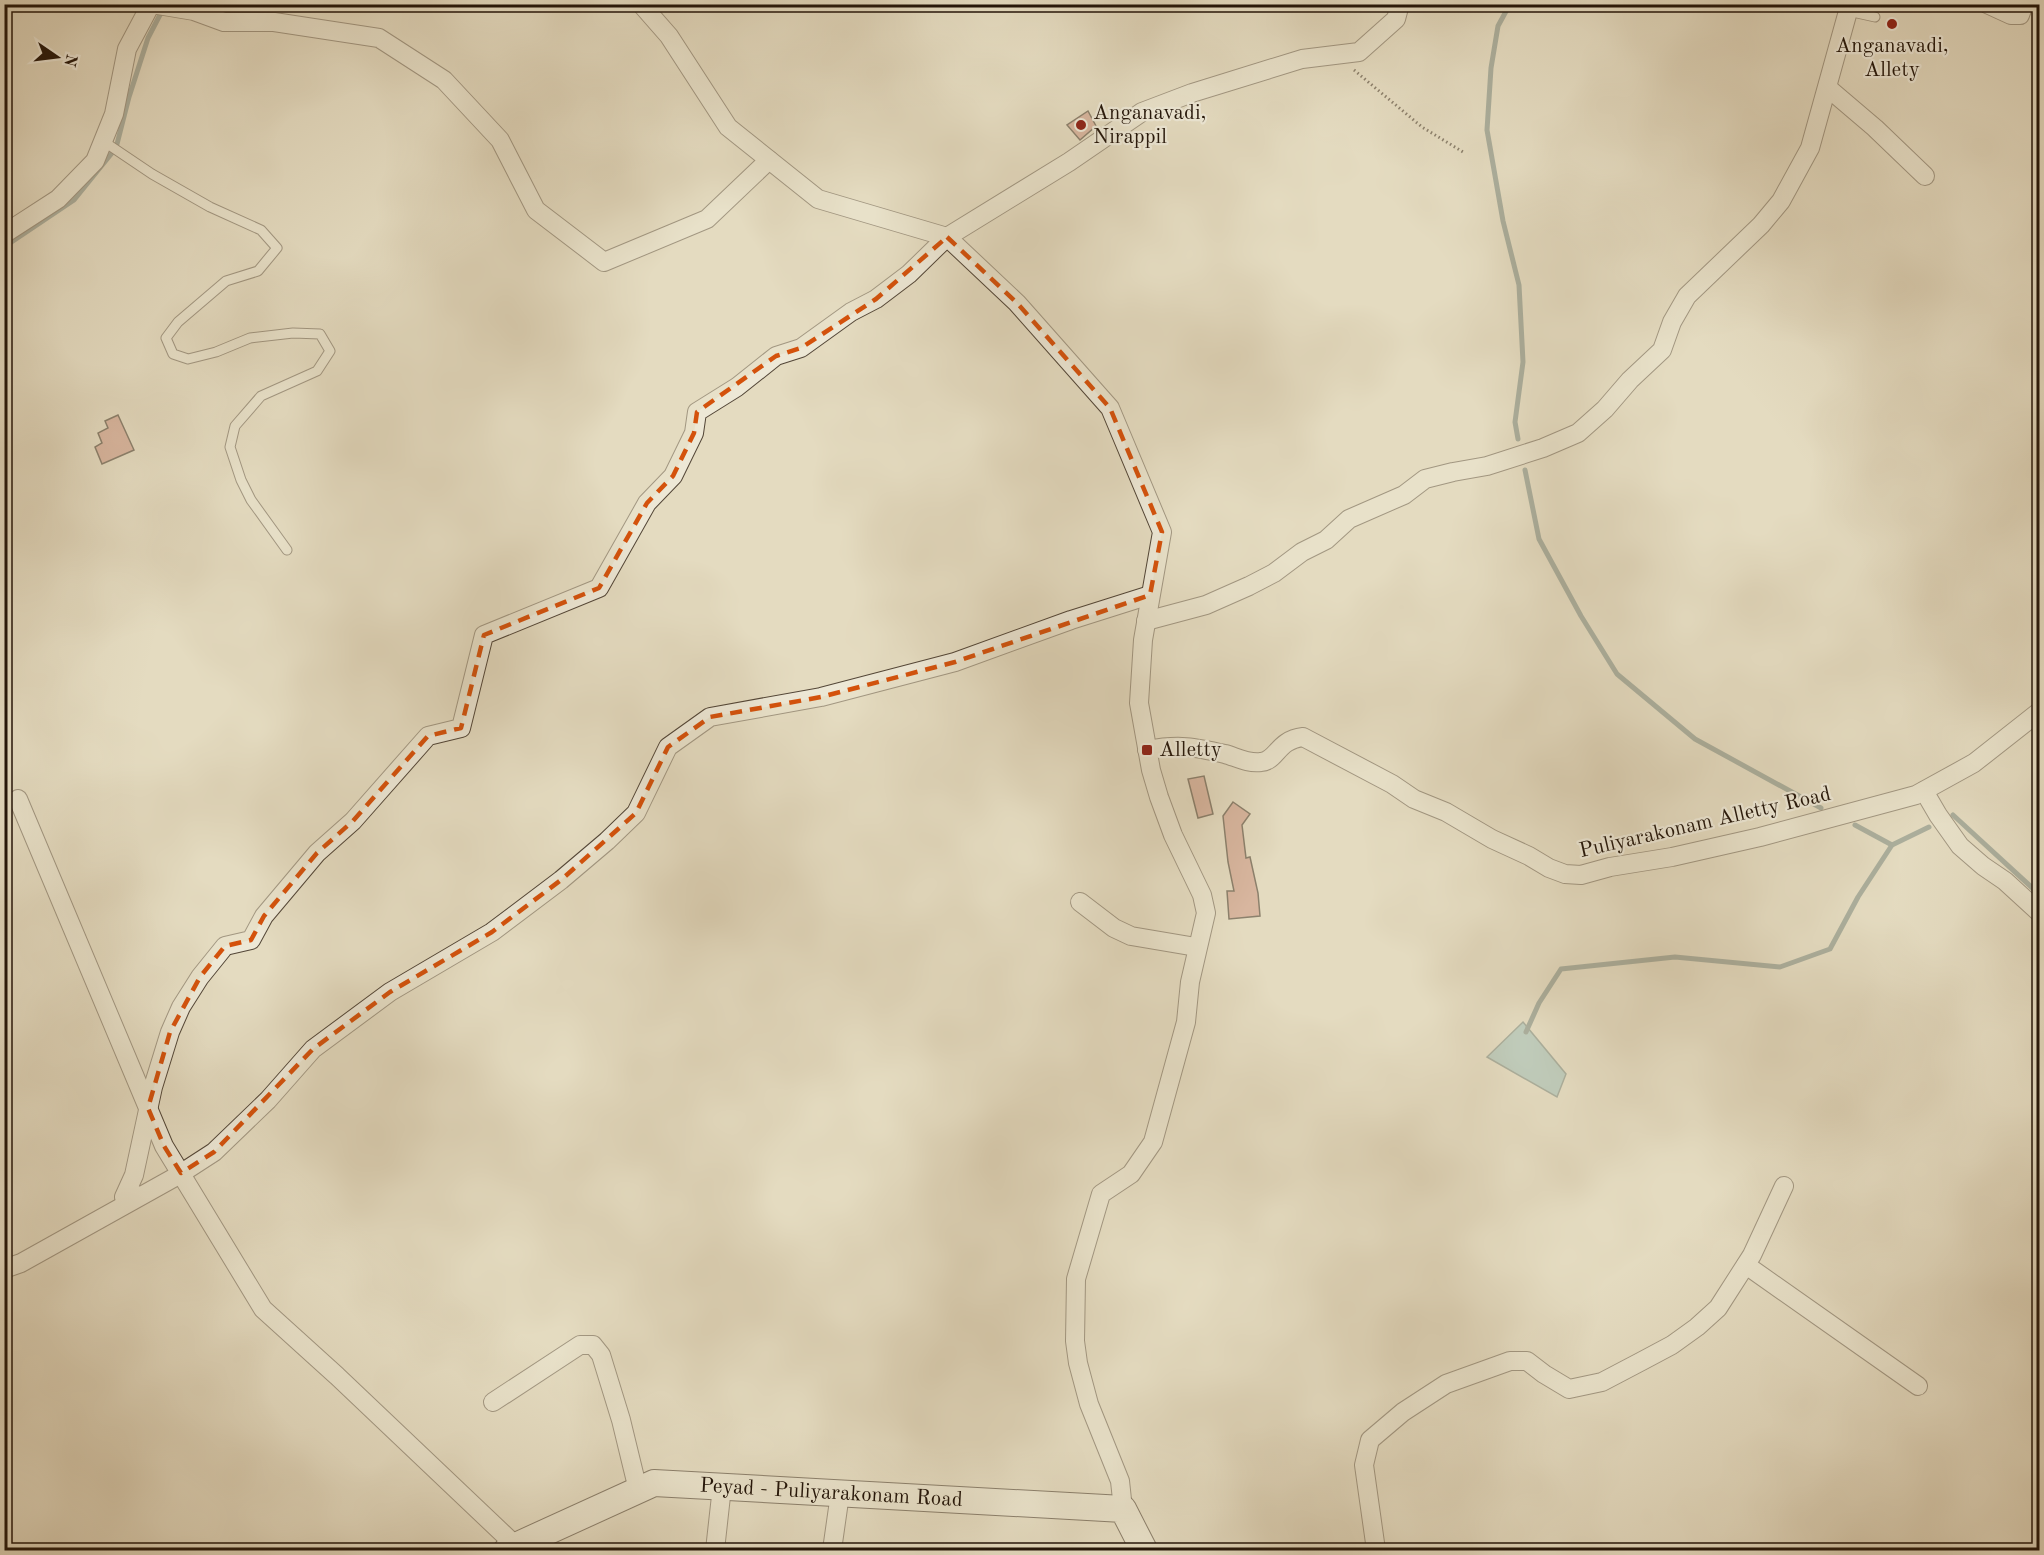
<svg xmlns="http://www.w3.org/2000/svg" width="2044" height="1555" viewBox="0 0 2044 1555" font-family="'Old Standard TT',serif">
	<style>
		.water { fill: #95bbb6; stroke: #677971; stroke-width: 1.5 }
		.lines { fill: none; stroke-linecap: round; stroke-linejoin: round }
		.stream { stroke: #677971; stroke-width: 5 }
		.building { fill: #ca8a78; stroke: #231509; stroke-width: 1.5 }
		.service-casing { stroke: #534637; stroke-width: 11 }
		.minor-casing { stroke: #534637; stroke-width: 20 }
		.secondary-casing { stroke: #231509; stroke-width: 28 }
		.path { stroke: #231509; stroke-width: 3; stroke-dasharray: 1.5 3; stroke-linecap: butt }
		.service { stroke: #ede8d6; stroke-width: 9 }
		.minor { stroke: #ede8d6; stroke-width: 18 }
		.secondary { stroke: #ede8d6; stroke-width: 26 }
		.marked { fill: none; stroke: #d4520c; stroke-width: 4.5; stroke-dasharray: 12 8; stroke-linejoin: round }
		.poi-dot { fill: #8f2418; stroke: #ede8d6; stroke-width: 2 }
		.labels { text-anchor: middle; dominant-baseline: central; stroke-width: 4.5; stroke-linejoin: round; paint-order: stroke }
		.poi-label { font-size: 21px; fill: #231509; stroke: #ede8d6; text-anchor: start }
		.street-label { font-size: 21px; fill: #231509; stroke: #ede8d6 }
	</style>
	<rect width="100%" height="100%" fill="#e4dbc0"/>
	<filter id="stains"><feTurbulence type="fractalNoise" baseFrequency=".00333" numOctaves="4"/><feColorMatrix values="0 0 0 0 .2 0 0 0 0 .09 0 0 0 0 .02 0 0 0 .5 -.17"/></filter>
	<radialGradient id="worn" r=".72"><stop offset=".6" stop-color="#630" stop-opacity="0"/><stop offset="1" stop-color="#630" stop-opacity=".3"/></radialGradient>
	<polygon class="water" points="1523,1022 1566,1074 1557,1097 1487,1057"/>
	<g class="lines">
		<g class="stream">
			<polyline points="1510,4 1498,26 1491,68 1487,130 1503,221 1519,285 1523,362 1515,422 1518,439"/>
			<polyline points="4,244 10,243 74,200 116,148 129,97 148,38 163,9"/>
			<polyline points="1525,470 1539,539 1581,616 1617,674 1695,739 1821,808"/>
			<polyline points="1953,815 2040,895"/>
			<polyline points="1855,825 1892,845"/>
			<polyline points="1526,1032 1539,1003 1561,969 1675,957 1780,967 1830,949 1858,897 1892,845 1929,827"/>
		</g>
	</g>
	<g class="building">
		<polygon points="1088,111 1096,126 1080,140 1067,125"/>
		<polygon points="118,415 134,450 102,464 95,447 102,443 98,433 108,428 105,421"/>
		<polygon points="1204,776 1213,814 1198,818 1188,779"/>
		<polygon points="1233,802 1250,814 1242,825 1246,858 1250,857 1258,893 1260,916 1229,919 1227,891 1234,891 1228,862 1223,816"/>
	</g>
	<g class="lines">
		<g class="service-casing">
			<g id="service">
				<polyline points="1848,11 1875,17"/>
				<polyline points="103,141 152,174 210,207 261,230 277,248 258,271 226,281 178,322 166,338 173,354 188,359 216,352 250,338 293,333 320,334 330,351 317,371 261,396 235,426 230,447 241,480 251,500 287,550"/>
			</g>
		</g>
		<g class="minor-casing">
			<g id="minor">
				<polyline points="152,4 194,11 224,22 274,22 379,38 444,80 500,140 536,210 604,262 707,219 769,160"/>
				<polyline points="641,4 669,36 728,127 818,199 947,237 1017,303 1110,408 1162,532 1143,640 1139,703 1151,770 1159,797 1173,835 1202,895 1206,913 1190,982 1186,1022 1153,1142 1131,1174 1101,1194 1076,1279 1075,1341 1078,1363 1089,1404 1120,1481 1123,1509"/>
				<polyline points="1987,4 2011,15 2020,15 2024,4"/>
				<polyline points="1828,88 1875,128 1925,176"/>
				<polyline points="4,234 58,199 95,161 114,114 127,49 151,4"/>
				<polyline points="1146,621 1206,605 1249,586 1274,573 1302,552 1326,540 1349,519 1404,495 1425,479 1453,472 1487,466 1543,448 1578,433 1605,409 1630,380 1662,350 1672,322 1687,296 1761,225 1781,201 1810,148 1850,4"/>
				<path d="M1147,750C1179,744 1194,747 1225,754C1236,757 1248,764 1261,762C1277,761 1277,740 1303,737L1392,784L1414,799L1446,812L1492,839L1529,856L1549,868L1565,874L1581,875L1610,867L1672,857L1760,837L1916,795L1974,763L2040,711"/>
				<polyline points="1924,791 1938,815 1960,846 1983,866 2005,881 2040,913"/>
				<polyline points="18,799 164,1146 263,1309 337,1376 516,1546"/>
				<polyline points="1080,902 1114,928 1131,936 1196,947"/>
				<polyline points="133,1193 124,1197 134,1175 153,1087 170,1032 181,1007 200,977 225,946 251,940 264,916 317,853 353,821 428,736 461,728 484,635 599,588 647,503 673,476 694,433 697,412 737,387 776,356 801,348 851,312 876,299 909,274 947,237 1069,162 1142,112 1192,93 1302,59 1359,52 1396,19 1400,4"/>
				<polyline points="1746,1265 1918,1386"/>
				<polyline points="4,1269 21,1263 177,1176 214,1152 268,1100 313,1049 390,992 492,932 561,880 607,841 636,813 668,747 710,717 821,697 955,662 1071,620 1150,595"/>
				<polyline points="493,1402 580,1345 593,1345 601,1355 621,1420 638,1490"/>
				<polyline points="715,1550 722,1487"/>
				<polyline points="832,1550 840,1494"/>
				<polyline points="1376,1550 1364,1465 1370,1440 1403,1412 1446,1384 1510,1361 1527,1361 1544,1374 1569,1389 1602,1382 1642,1361 1672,1345 1697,1327 1718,1308 1752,1255 1784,1186"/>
			</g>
		</g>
		<g class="secondary-casing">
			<g id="secondary">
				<path id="s1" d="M507,1550L654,1483L1123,1509L1144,1550"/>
			</g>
		</g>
		<polyline class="path" points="1354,70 1422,127 1463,152"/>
		<use href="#service" class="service"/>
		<use href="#minor" class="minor"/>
		<use href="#secondary" class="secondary"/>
	</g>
	<path d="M0 0H2044V1555H0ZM947,237L1017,303L1110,408L1162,532L1150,595L955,662L821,697L710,717L668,747L636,813L561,880L492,932L390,992L313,1049L214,1152L181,1173L164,1146L148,1108L170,1032L200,977L225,946L251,940L264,916L317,853L353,821L428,736L461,728L484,635L599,588L647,503L673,476L694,433L697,412L776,356L801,348L876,299Z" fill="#e4dbc0" fill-opacity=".55" fill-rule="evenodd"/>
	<path class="marked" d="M947,237L1017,303L1110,408L1162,532L1150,595L955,662L821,697L710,717L668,747L636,813L561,880L492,932L390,992L313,1049L214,1152L181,1173L164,1146L148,1108L170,1032L200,977L225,946L251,940L264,916L317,853L353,821L428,736L461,728L484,635L599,588L647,503L673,476L694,433L697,412L776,356L801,348L876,299Z"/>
	<g class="poi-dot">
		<circle cx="1892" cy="24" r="6"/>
		<circle cx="1081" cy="125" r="6"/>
		<rect x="1141" y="744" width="12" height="12" rx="3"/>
	</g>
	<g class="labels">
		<g class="poi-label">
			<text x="1892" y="46" text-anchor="middle">Anganavadi,<tspan x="1892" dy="24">Allety</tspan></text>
			<text x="1093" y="113">Anganavadi,<tspan x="1093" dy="24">Nirappil</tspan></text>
			<text x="1159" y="750">Alletty</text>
		</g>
		<g class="street-label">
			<text transform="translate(1705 823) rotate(-13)">Puliyarakonam Alletty Road</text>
			<text stroke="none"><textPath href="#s1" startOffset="339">Peyad - Puliyarakonam Road</textPath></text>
		</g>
	</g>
	<rect width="2044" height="1555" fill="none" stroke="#e4dbc0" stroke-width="24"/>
	<rect x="6" y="6" width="2032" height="1543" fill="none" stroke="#231509" stroke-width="3"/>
	<rect x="12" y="12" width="2020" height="1531" fill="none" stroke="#231509" stroke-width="1.5"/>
	<g transform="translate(57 57) rotate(104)" stroke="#ede8d6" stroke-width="4.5" paint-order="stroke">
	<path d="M0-4.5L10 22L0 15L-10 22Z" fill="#231509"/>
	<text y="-9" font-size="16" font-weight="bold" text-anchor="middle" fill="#231509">N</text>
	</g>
	<rect width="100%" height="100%" filter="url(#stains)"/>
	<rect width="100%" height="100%" fill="url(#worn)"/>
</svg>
